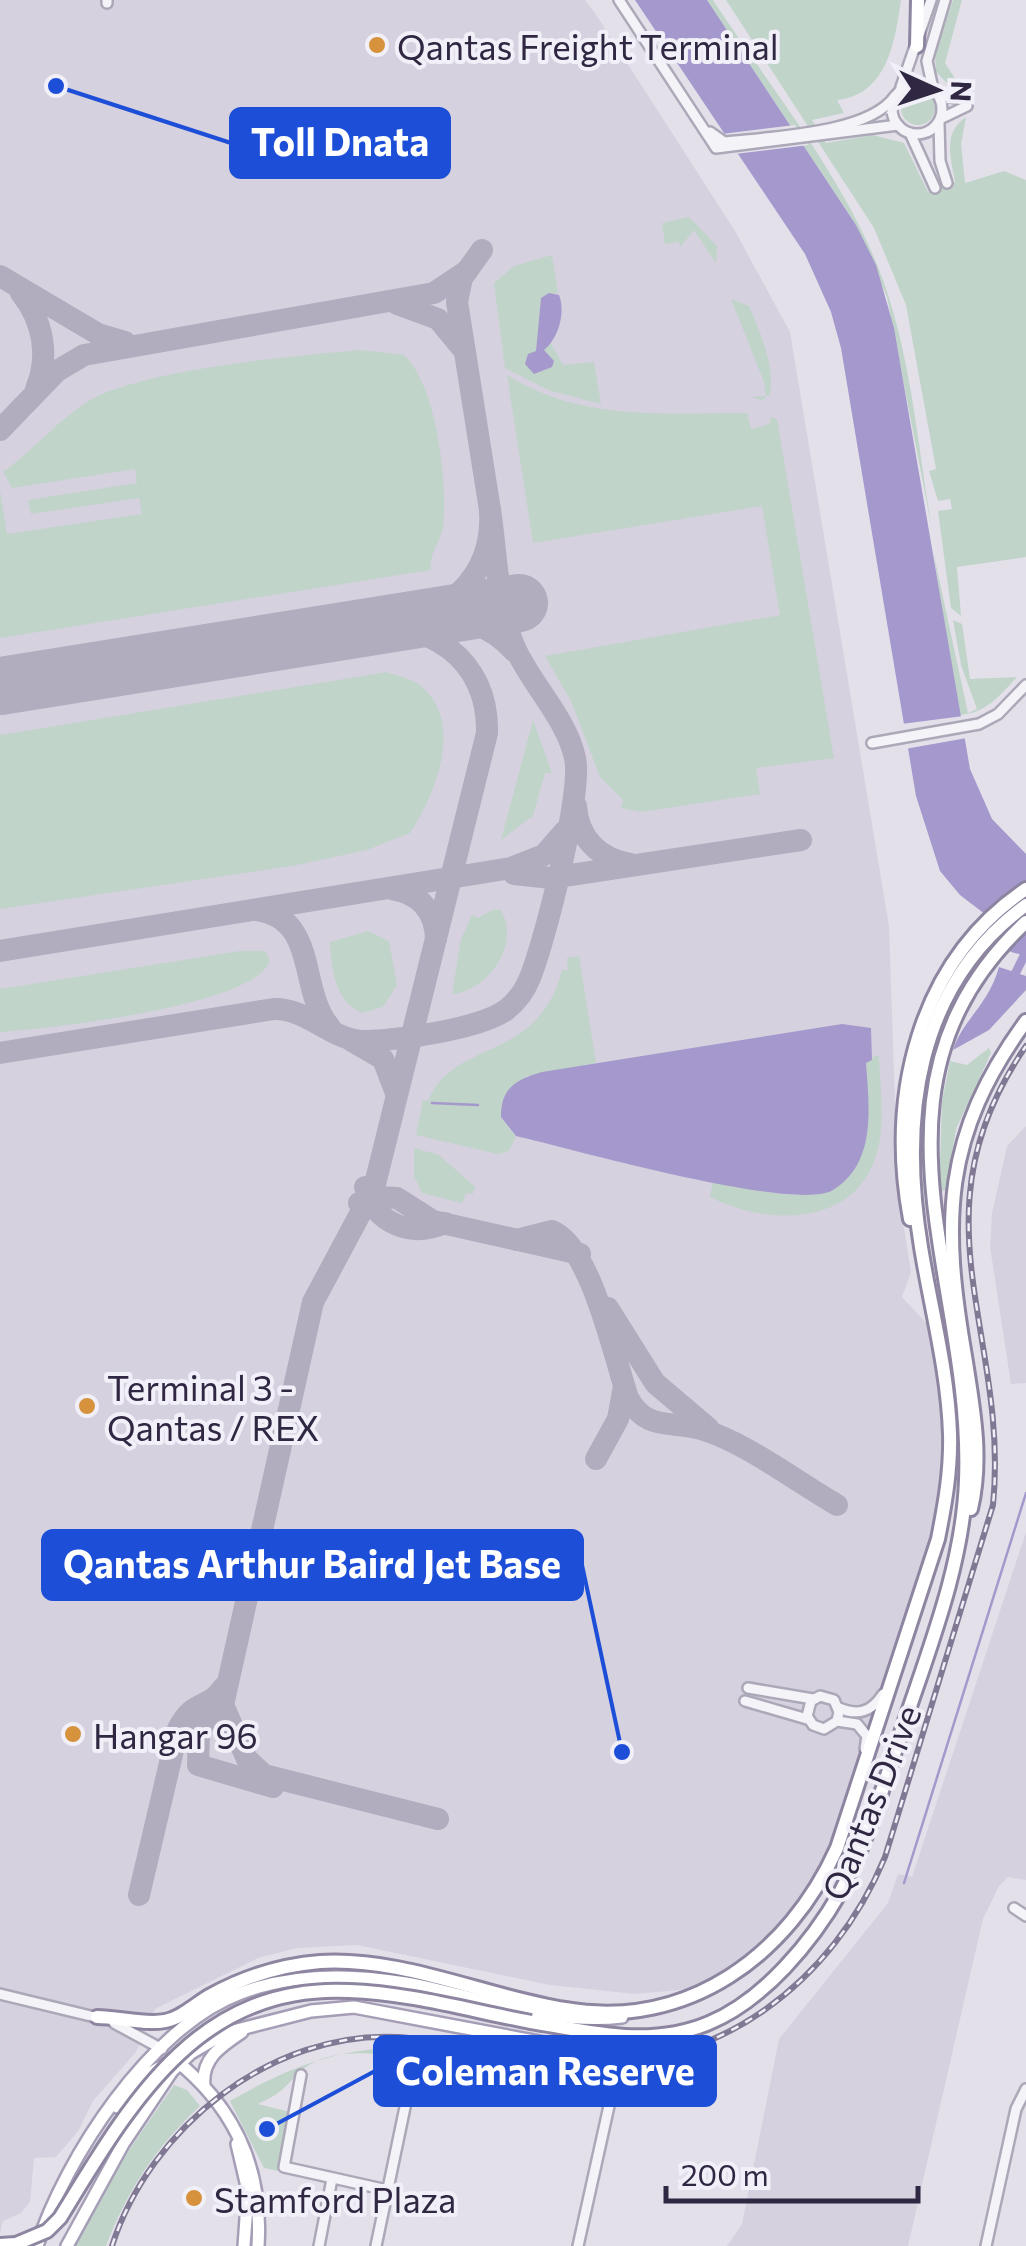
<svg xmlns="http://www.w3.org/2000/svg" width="1026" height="2246" viewBox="0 0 1026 2246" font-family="Commissioner,sans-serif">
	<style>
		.built { fill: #d6d1df }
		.green { fill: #c0d4c9 }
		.water { fill: #a498cc }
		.pier { fill: #e3e0ea }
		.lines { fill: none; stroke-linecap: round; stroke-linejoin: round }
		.stream { stroke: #a498cc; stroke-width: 2.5 }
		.canal { stroke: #a498cc; stroke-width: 9 }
		.taxiway { stroke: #b2acbf; stroke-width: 22 }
		.runway { stroke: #b2acbf; stroke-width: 58 }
		.minor-casing { stroke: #ada8b8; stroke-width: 14 }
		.major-casing { stroke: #a59eb6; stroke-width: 16 }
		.highway-casing { stroke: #8e86a1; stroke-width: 18 }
		.minor { stroke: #f4f3f8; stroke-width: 9 }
		.major { stroke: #fff; stroke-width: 11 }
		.highway { stroke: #fff; stroke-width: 12 }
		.rail-casing { stroke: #817894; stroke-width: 6 }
		.rail { stroke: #f1eff7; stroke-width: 2.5; stroke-dasharray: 8; stroke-linecap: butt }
		.highway-bridge-casing { stroke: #8e86a1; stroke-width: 18; stroke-linecap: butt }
		.highway-bridge { stroke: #fff; stroke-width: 12 }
		.poi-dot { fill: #d6923d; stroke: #f1eff7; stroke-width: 4 }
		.labels { text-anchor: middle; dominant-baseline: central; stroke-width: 8; stroke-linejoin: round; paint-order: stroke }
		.poi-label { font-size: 35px; fill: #302742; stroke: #f1eff7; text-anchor: start }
		.street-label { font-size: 35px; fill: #302742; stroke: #f1eff7 }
		.leader { fill: none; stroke: #1d4ed8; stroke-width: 4 }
		.callout-dot { fill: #1d4ed8; stroke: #f1eff7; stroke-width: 4 }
		.callout { fill: #1d4ed8; stroke: #1d4ed8; stroke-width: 4 }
		.callout-label { font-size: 38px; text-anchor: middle; font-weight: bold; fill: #fff }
	</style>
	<rect width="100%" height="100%" fill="#e3e0ea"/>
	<g class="built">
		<polygon points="0,0 585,0 595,13 735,231 790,332 889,926 898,1191 911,1272 902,1297 929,1326 945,1433 944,1480 933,1535 821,1871 796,1907 749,1959 692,1989 635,1994 550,1985 357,1945 297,1948 258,1958 155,2009 136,2052 93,2101 79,2130 56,2157 34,2158 30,2202 21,2213 3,2221 0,2234"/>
		<polygon points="1026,1126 1026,1383 1011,1384 990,1247 992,1213 1007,1146"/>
		<polygon points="1026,1532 1026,1880 1008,1877 999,1886 983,1919 908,2246 727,2246 742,2224 779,2039 888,1903 898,1874 912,1877"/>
	</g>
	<g class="green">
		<path d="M707,0H713C769,86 840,172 878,267C911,350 917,442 932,529L887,297L856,225Z"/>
		<path d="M726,0H901C895,42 887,95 837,100L844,113L812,120L826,143L873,135L904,143L928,192L955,182C951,158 942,133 966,117L961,144L965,183L1004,171L1026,180V557L957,567L961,616L951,608L938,511L952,509L950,499L938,501L929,471L936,469L906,305L874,228Z"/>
		<polygon points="953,0 962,0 945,63 965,94 952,88 936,72 935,53"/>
		<circle cx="918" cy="108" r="17"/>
		<polygon points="689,217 717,246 716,263 694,230 680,247 679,242 665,244 662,223"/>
		<polygon points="552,255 558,292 541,298 534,374 551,367 543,350 551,344 563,365 594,362 601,404 548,390 505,368 494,283 514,266"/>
		<path d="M731,299L749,306C760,331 775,366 770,394L762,400L751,397L766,396L764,382Z"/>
		<path d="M360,350L404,355C437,386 448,483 443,527C440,543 428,555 431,570L0,638V490L7,534L142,514L139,498L31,514L28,500L137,483L135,469L12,488L3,472C33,451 68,409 100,395C162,368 291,356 360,350Z"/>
		<path d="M507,375C582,422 662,413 747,413L751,429L769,424L771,417L777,419L834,758L756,768L760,794L641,812L621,808L623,800L600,777L571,701L545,656L780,615L762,506L533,543Z"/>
		<path d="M933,551L968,713L977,709L961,665L953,620L962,624L970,679L1017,677C999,696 987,713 959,715Z"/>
		<path d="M387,672C396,676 411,677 422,687C464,724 436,793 410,833L367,850L292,866L0,909V735Z"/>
		<polygon points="533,720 552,773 545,773 533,816 501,840"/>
		<path d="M492,910H501C521,944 488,991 452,994L461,939L472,915L478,918Z"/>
		<path d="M368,931L389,941L397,985L383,1007L362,1013C335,1002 331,968 330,942Z"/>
		<path d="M240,951H265L270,960C258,1006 46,1029 0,1032V989Z"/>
		<path d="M579,956L596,1063L527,1076L501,1118L516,1136L509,1151L498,1154L416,1135L423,1100L428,1101C454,1037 538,1064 562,970H568L567,958Z"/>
		<polygon points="989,1048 991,1053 956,1129 946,1190 939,1192 942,1102 950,1061 967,1065"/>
		<path d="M875,1056H879C880,1086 885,1120 878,1149C859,1227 769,1227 710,1197L713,1181C836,1211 876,1201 866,1063Z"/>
		<polygon points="414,1148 439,1155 475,1187 473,1194 466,1193 462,1203 422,1193 414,1176"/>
		<path d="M390,2048L418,2053L416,2058C382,2054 330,2045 301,2071C282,2089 284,2092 258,2104L290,2112L278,2171L264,2168L230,2101C282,2071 329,2051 390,2048Z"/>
		<path d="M174,2085L187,2090L200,2106C155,2148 128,2189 106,2246H73L107,2182Z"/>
	</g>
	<g class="water">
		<polygon points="635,0 707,0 856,225 876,265 894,328 970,769 992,819 1026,854 1026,956 1011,952 990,918 960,895 940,871 916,796 841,348 831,312 805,254"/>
		<path d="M549,293L559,295C566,313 558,339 544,350L554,361L552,367L534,374L525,364L528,354L536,351L541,298Z"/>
		<path d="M999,967L1026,976V990L989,1030L953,1050C963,1019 988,1006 999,967Z"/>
		<path d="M842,1024L871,1028L872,1060L866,1063C869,1107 877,1163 833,1190C796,1213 569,1148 516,1136L501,1117C501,1088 515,1080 542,1072Z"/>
	</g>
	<g class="pier">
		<polygon points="795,125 809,145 735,154 722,134"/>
		<polygon points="964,716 967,738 905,749 901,724"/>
	</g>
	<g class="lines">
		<g class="stream">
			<polyline points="432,1103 478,1105"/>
			<polyline points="904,1883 1026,1493"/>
		</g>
		<polyline class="canal" points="1013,978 1026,952"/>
		<g class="taxiway">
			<polyline points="0,276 98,334 125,342"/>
			<path d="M21,293C43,321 50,356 36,389"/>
			<polyline points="397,304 438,319 462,348"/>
			<polyline points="0,430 57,371 84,355 434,293 467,271"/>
			<path d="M426,619C460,614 491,626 514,651"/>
			<path d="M398,621C455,611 494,571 490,510L457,302L462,278L482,250"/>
			<path d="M359,629C428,618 489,659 487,733L374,1188L313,1302L223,1705L247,1759L264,1775L438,1819"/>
			<path d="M576,806C578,838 599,859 631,864"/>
			<polyline points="514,874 551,878 801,840"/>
			<path d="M392,889C419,893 435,911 436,938"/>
			<path d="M257,910C319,919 298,991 330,1027"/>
			<polyline points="0,951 511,868 544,855 564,832"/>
			<polyline points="352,1041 383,1059 396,1093"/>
			<path d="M0,1053L274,1009C308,1008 332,1042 366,1041C399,1040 480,1029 506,1010C516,1002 524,992 529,980C544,946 583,791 575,758C567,720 534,687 517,652C497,612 497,554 490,510"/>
			<path d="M365,1187C375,1224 411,1238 445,1223"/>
			<polyline points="359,1203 379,1197 397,1198 433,1221 580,1254"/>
			<path d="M517,1240L552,1231C591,1246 615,1360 628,1398C647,1432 671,1420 701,1429C745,1442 797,1482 837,1505"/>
			<polyline points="608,1308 655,1383 708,1428"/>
			<polyline points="596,1459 618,1419 624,1386"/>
			<polyline points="223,1694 199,1732 198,1765 273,1787"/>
			<path d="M139,1895L178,1729C194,1698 208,1710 223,1688"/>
		</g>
		<polyline class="runway" points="0,686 519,603"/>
		<g class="minor-casing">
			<g id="minor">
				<polyline points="107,0 107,3"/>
				<polyline points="619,0 716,148 898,125"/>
				<circle cx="917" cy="109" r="25"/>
				<polyline points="901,87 931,0"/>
				<polyline points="933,89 927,61 945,0"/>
				<polyline points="939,95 967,100"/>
				<polyline points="940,119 967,106"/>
				<polyline points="939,123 940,161 947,183"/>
				<path d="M710,132L724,142C769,137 869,134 895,96"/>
				<polyline points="910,133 935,188"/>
				<polyline points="872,743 979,724 998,714 1026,685"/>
				<polyline points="748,1688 813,1699"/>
				<polyline points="745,1701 807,1719"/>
				<path d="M839,1708C858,1716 872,1712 883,1694"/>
				<polyline points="837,1721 839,1712 834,1700 820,1696 811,1701 807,1716 813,1725 824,1729 837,1721 857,1724 867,1736 865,1749"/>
				<polyline points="1014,1908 1026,1916"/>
				<polyline points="0,1994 99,2018"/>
				<polyline points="114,2023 162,2049"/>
				<polyline points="301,2075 284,2167 387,2190"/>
				<polyline points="319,2246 332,2179"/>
				<polyline points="376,2246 413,2069"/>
				<polyline points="578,2246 611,2097"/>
				<polyline points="986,2246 1016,2109 1026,2089"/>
			</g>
		</g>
		<g class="major-casing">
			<g id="major">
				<path d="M174,2059C235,2107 263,2169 258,2246"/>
				<path d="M204,2086C201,2059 221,2046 242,2032"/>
				<polyline points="117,2107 146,2075 170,2062"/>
				<polyline points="237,2144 248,2191 244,2246"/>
				<path d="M37,2246C65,2158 151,2026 241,1993C294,1973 351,1974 406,1983C476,1996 550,2026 622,2017"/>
				<polyline points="67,2246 123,2144 172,2071 191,2053 225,2033 311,2011 354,2007 550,2044 620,2047 673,2037"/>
			</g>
		</g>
		<g class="highway-casing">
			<g id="highway">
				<polyline points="917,46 918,0"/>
				<path d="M910,1219C887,1095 918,962 1026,889"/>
				<path d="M971,1509C983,1458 973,1407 965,1356C942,1222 942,1136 1026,1021"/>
				<path d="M97,2017C118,2017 145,2025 165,2021C182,2018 196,2003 211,1995C244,1977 282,1965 320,1962C403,1957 484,1996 565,2009C688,2030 789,1955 837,1848L938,1539C945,1504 951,1470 950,1434C948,1371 931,1309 921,1247C900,1119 915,986 1026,905"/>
				<path d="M531,2022C591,2032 650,2048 709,2023C764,2000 812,1942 841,1891C867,1843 883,1787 900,1736C927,1654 963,1567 966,1480C974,1281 849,1087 1026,922"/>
				<polyline points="0,2245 16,2244"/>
			</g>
		</g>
		<use href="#minor" class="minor"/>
		<use href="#major" class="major"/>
		<use href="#highway" class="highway"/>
		<g class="rail-casing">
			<path id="rail" d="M112,2246C150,2128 271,2030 399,2037C460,2041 519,2062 579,2064C719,2070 833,1982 885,1857L993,1505C1010,1333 909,1215 1026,1046"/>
		</g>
		<use href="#rail" class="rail"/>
		<g class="highway-bridge-casing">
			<path id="highway-bridge" d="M16,2244L47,2231L60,2218C130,2104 197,1984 349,1991C410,1993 472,2011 531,2022"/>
		</g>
		<use href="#highway-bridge" class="highway-bridge"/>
	</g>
	<g class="poi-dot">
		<circle cx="377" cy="45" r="10"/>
		<circle cx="87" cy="1406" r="10"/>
		<circle cx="73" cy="1734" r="10"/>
		<circle cx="194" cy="2198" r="10"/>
	</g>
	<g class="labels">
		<g class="poi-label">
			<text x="397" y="45">Qantas Freight Terminal</text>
			<text x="107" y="1386">Terminal 3 -<tspan x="107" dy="40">Qantas / REX</tspan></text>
			<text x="93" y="1734">Hangar 96</text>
			<text x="214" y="2198">Stamford Plaza</text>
		</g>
		<g class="street-label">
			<text transform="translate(870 1802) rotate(-68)">Qantas Drive</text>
		</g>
	</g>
	<path class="leader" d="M56 86L231 143M622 1752L582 1565M267 2129L375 2071"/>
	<g class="callout-dot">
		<circle cx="56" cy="86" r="10"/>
		<circle cx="622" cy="1752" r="10"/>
		<circle cx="267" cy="2129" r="10"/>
	</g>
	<g class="callout">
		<rect x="231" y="109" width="218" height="68" rx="10"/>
		<rect x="43" y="1531" width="539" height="68" rx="10"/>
		<rect x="375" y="2037" width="340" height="68" rx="10"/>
	</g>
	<g class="callout-label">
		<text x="340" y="156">Toll Dnata</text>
		<text x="312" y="1578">Qantas Arthur Baird Jet Base</text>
		<text x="545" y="2085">Coleman Reserve</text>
	</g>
	<g transform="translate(936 90) rotate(93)" stroke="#f1eff7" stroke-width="8" paint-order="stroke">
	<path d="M0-8L18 38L0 25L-18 38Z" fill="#302742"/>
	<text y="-15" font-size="28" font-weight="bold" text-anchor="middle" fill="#302742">N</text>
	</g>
	<path d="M666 2186v15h252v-15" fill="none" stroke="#302742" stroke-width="5"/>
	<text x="681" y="2186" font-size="30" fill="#302742" stroke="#f1eff7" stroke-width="8" paint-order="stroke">200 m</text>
</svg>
